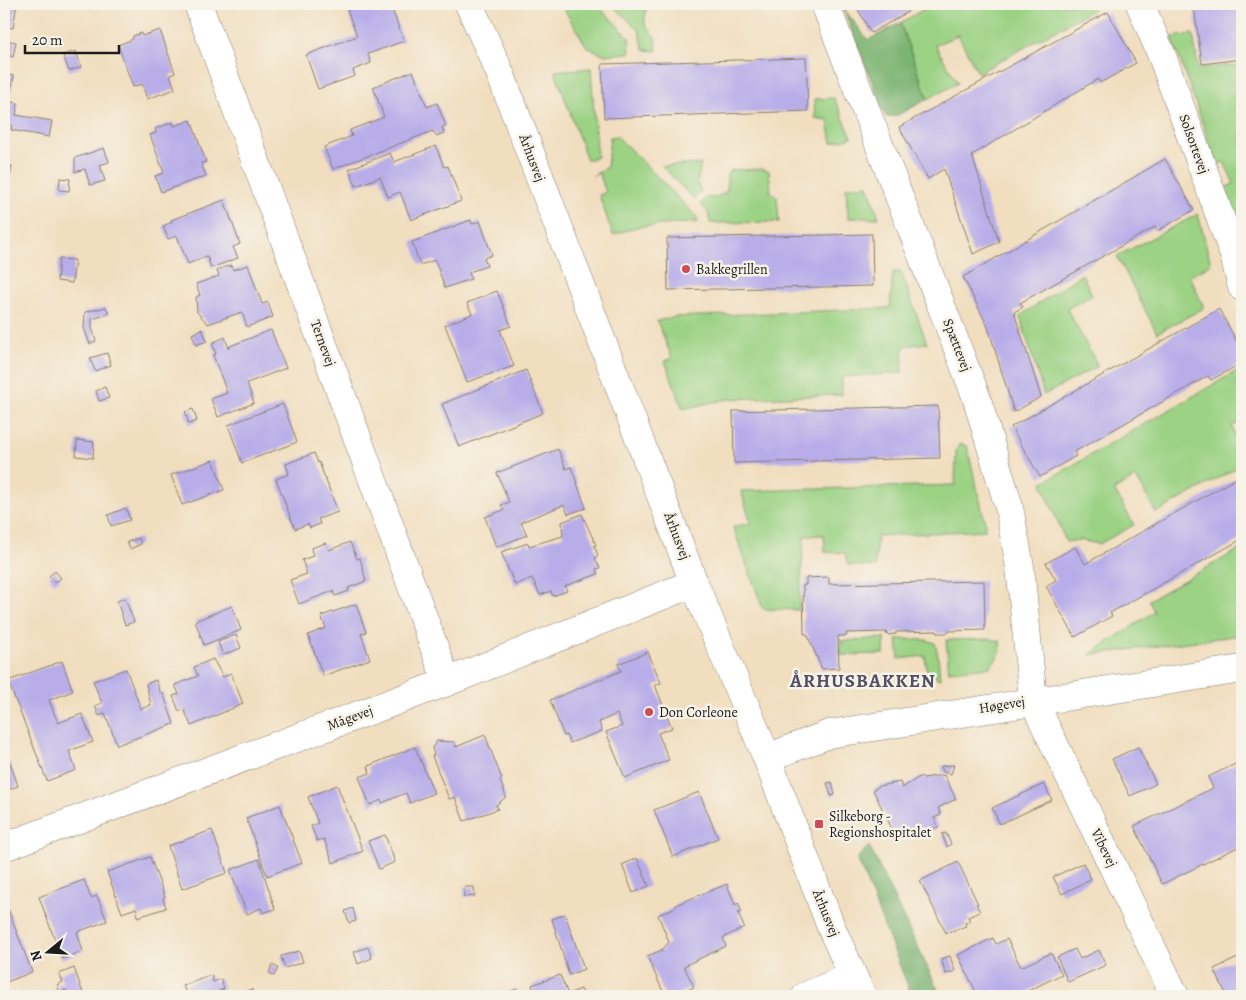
<svg xmlns="http://www.w3.org/2000/svg" width="1246" height="1000" viewBox="0 0 1246 1000" font-family="Alegreya,serif">
	<style>
		.green { fill: #9bd284; stroke: #5c7750 }
		.forest { fill: #7cb472; stroke: #4c6847 }
		.building { fill: #b8ade9 }
		.lines { fill: none; stroke-linecap: round; stroke-linejoin: round }
		.minor-casing { stroke: #867d6e; stroke-width: 29 }
		.minor { stroke: #fff; stroke-width: 28 }
		.poi-dot { fill: #d1495b; stroke: #f7f3e8; stroke-width: 2 }
		.labels { text-anchor: middle; dominant-baseline: central; stroke-width: 5; stroke-linejoin: round; paint-order: stroke }
		.street-label { font-size: 14px; fill: #1c1c1c; stroke: #f7f3e8 }
		.poi-label { font-size: 14px; fill: #1c1c1c; stroke: #f7f3e8; text-anchor: start }
		.district-label { font-size: 19px; font-weight: bold; letter-spacing: 1px; fill: #534f64; stroke: #f7f3e8 }
	</style>
	<rect width="100%" height="100%" fill="#f7f3e8"/>
	<filter id="ink" filterUnits="userSpaceOnUse"><feTurbulence type="fractalNoise" baseFrequency=".02" numOctaves="2"/><feDisplacementMap in="SourceGraphic" scale="10" xChannelSelector="R" yChannelSelector="G"/><feConvolveMatrix kernelMatrix="1 2 1 2 8 2 1 2 1" color-interpolation-filters="sRGB"/></filter>
	<filter id="wash" filterUnits="userSpaceOnUse"><feTurbulence type="fractalNoise" baseFrequency=".0096" numOctaves="4" result="noise"/><feDisplacementMap in="SourceGraphic" scale="20" xChannelSelector="R" yChannelSelector="G"/><feGaussianBlur stdDeviation="1.12" result="paint"/><feColorMatrix in="noise" values="0 0 0 0 0 0 0 0 0 0 0 0 0 0 0 0 0 1.4 0 .05"/><feComposite in="paint" operator="in"/></filter>
	<g filter="url(#wash)">
		<rect width="100%" height="100%" fill="#f1debf"/>
		<g class="green">
			<polygon points="561,4 596,4 629,37 630,53 605,55 587,47"/>
			<path d="M611,4H642L646,11C642,29 649,25 655,38C656,41 656,47 657,51L644,50L639,30Z"/>
			<polygon points="933,4 1103,4 978,73 958,35 935,45 958,83 928,99 900,23"/>
			<polygon points="1193,34 1198,68 1242,65 1242,214 1234,218 1224,188 1234,184 1224,162 1217,164 1172,37"/>
			<polygon points="591,68 597,157 587,160 555,71"/>
			<polygon points="834,98 852,137 832,143 828,120 815,118 814,99"/>
			<polygon points="617,136 696,216 698,222 637,227 613,235 599,195 606,192 599,173 593,176 607,167 610,137"/>
			<polygon points="701,164 697,182 701,191 694,199 662,166"/>
			<polygon points="763,169 769,171 771,192 777,197 779,222 710,223 708,212 700,204 707,197 715,198 727,191 727,175 730,170"/>
			<polygon points="868,185 879,218 848,218 846,187"/>
			<polygon points="1198,214 1211,264 1190,276 1204,308 1157,333 1117,256"/>
			<polygon points="893,272 901,272 927,343 904,346 902,373 842,377 842,395 727,399 683,409 665,361 672,358 657,321 675,317 890,308"/>
			<polygon points="1082,274 1092,295 1067,309 1098,366 1044,395 1020,316"/>
			<polygon points="1242,368 1242,422 1232,426 1238,447 1242,445 1242,465 1156,513 1136,477 1114,490 1134,525 1099,544 1079,540 1066,542 1042,483"/>
			<polygon points="961,444 967,446 985,522 985,530 877,536 875,567 848,565 845,553 825,552 824,535 804,536 799,610 763,609 733,527 751,523 741,491 955,485 956,450"/>
			<polygon points="1242,548 1242,635 1089,655 1154,612 1149,600"/>
			<polygon points="885,638 884,654 841,655 841,641"/>
			<polygon points="897,639 927,640 935,643 938,655 940,679 927,674 925,656 899,659"/>
			<polygon points="990,639 1000,641 1001,652 990,667 949,671 946,640"/>
		</g>
		<g class="forest">
			<polygon points="843,8 868,40 900,23 928,99 896,116 886,117"/>
			<polygon points="869,846 941,996 912,996 857,858"/>
		</g>
		<g id="blocks">
			<g class="building">
				<polygon points="4,4 17,4 13,28 4,26"/>
				<polygon points="363,4 390,4 404,41 368,54 371,63 353,70 355,76 318,89 306,55 357,36 347,10"/>
				<polygon points="855,4 914,4 906,8 908,12 871,33"/>
				<polygon points="1218,4 1242,4 1242,59 1202,64 1194,7"/>
				<polygon points="1108,12 1136,63 1100,83 1098,79 972,155 999,242 973,254 944,169 928,179 899,127"/>
				<polygon points="160,30 175,73 170,75 175,89 147,99 142,84 133,87 118,45 133,39 133,36 141,33 142,36"/>
				<polygon points="4,40 16,42 13,57 7,55 5,66"/>
				<polygon points="76,51 81,67 69,71 63,55"/>
				<polygon points="806,58 808,111 604,118 602,64"/>
				<polygon points="413,71 427,107 437,103 446,126 442,127 444,133 436,136 433,131 333,169 324,147 352,136 350,130 384,117 373,87"/>
				<polygon points="4,74 14,76 10,94 4,93"/>
				<polygon points="4,101 18,103 16,115 52,121 49,137 11,130 12,125 4,124"/>
				<polygon points="191,120 206,162 201,163 206,176 161,192 155,176 164,173 150,135 156,133 155,129 173,122 174,126"/>
				<polygon points="436,146 444,167 448,166 461,201 411,220 400,192 388,197 380,177 356,186 349,169 390,153 394,162"/>
				<polygon points="104,148 109,162 100,165 105,181 90,185 85,169 75,172 75,158"/>
				<polygon points="1165,159 1194,210 1157,231 1155,227 1020,303 1023,307 1014,312 1041,397 1014,412 988,327 963,277"/>
				<polygon points="4,165 12,166 10,176 4,175"/>
				<polygon points="60,178 70,179 69,191 59,190"/>
				<polygon points="224,200 240,244 233,247 238,258 211,268 207,256 188,264 177,236 168,239 163,226 172,222 171,220"/>
				<polygon points="471,220 472,224 480,221 492,255 484,258 487,266 469,272 471,279 445,288 435,260 420,265 412,242"/>
				<polygon points="872,234 873,286 668,290 667,238"/>
				<polygon points="59,259 75,260 72,283 57,281"/>
				<polygon points="231,265 233,270 248,265 262,304 268,302 273,317 247,327 242,312 208,324 197,312 196,297 200,295 196,284 219,276 217,270"/>
				<polygon points="497,291 511,326 500,330 514,366 467,382 445,325 472,314 467,303"/>
				<polygon points="106,307 109,314 92,319 92,328 96,341 90,344 84,328 85,312"/>
				<polygon points="1219,309 1242,351 1242,363 1211,380 1208,376 1074,452 1076,456 1040,477 1011,427"/>
				<polygon points="202,329 207,341 196,345 192,334"/>
				<polygon points="271,330 286,368 247,383 254,403 218,417 211,399 227,393 213,355 216,354 212,343 225,337 229,349 230,346"/>
				<polygon points="107,353 111,365 95,371 90,358"/>
				<polygon points="526,370 543,413 459,447 442,404"/>
				<polygon points="105,387 109,398 99,401 96,391"/>
				<polygon points="283,404 297,442 242,463 228,425"/>
				<polygon points="938,406 940,458 734,463 733,411"/>
				<polygon points="193,409 197,421 189,424 185,412"/>
				<polygon points="77,440 94,442 93,458 76,456"/>
				<polygon points="558,449 566,469 571,467 586,508 568,514 564,505 521,522 527,535 496,547 485,517 504,510 501,505 509,502 497,473"/>
				<polygon points="314,453 318,463 319,462 338,512 318,519 320,524 310,528 308,524 295,529 276,479 289,474 286,464"/>
				<polygon points="213,460 224,490 182,505 171,475"/>
				<polygon points="1242,475 1242,539 1110,613 1112,616 1075,637 1046,586 1056,580 1046,563 1075,547 1085,564"/>
				<polygon points="126,508 130,520 111,526 108,515"/>
				<polygon points="582,514 596,545 594,546 598,555 595,558 600,568 596,569 598,574 565,586 567,591 553,596 551,591 540,595 532,578 515,585 501,552 528,543 529,546 563,536 562,522"/>
				<polygon points="139,538 141,544 130,549 127,542"/>
				<polygon points="350,542 357,559 360,558 366,581 348,588 349,591 335,596 333,591 299,604 290,580 307,574 302,560 313,556 311,548 326,543 329,550"/>
				<polygon points="55,571 61,578 54,583 49,576"/>
				<polygon points="829,577 829,584 984,581 985,630 948,631 948,633 937,633 937,631 896,632 896,634 887,635 886,632 846,633 847,636 838,636 839,668 822,669 807,634 804,634 803,585 806,585 806,578"/>
				<polygon points="125,598 134,622 125,625 117,601"/>
				<polygon points="356,604 366,632 361,634 370,659 323,676 308,635 326,628 321,616"/>
				<polygon points="232,606 241,630 204,645 195,621"/>
				<polygon points="236,635 241,648 223,655 218,642"/>
				<polygon points="648,652 661,683 655,685 672,728 658,733 669,760 625,778 606,732 622,726 617,714 599,722 602,731 570,743 566,735 564,736 550,700 621,671 618,664"/>
				<polygon points="213,659 223,677 231,673 243,704 191,726 184,709 179,711 173,696 179,694 175,685 198,676 194,667"/>
				<polygon points="62,661 73,691 49,700 58,723 82,714 93,742 69,751 76,770 47,781 8,681"/>
				<polygon points="126,669 141,709 151,705 146,684 156,680 161,694 163,693 174,724 117,745 105,713 99,716 95,706 102,703 93,681"/>
				<polygon points="485,735 502,779 500,780 506,797 496,805 498,809 464,821 455,797 449,799 432,756 434,755 432,748 437,741 454,742 456,747"/>
				<polygon points="415,747 434,793 410,803 406,793 382,803 381,800 370,805 359,777 370,773 368,766"/>
				<polygon points="1138,747 1156,784 1130,796 1112,759"/>
				<polygon points="1242,761 1242,845 1162,884 1134,826 1213,788 1208,777"/>
				<polygon points="10,762 18,786 4,791 4,764"/>
				<polygon points="954,765 951,774 943,772 941,766"/>
				<polygon points="944,775 956,799 938,808 941,815 934,818 938,827 925,833 920,825 896,837 873,790 879,786 900,782 902,788 921,776 923,778"/>
				<polygon points="832,782 835,795 831,796 827,783"/>
				<polygon points="1044,784 1052,800 1000,824 992,808"/>
				<polygon points="337,785 363,851 333,863 324,839 317,841 311,826 318,823 308,797"/>
				<polygon points="699,792 718,838 673,857 654,810"/>
				<polygon points="280,805 302,863 267,876 246,818"/>
				<polygon points="212,830 227,873 182,889 168,846"/>
				<polygon points="946,833 951,844 947,847 942,834"/>
				<polygon points="385,835 395,862 379,869 368,841"/>
				<polygon points="150,857 165,897 163,898 166,908 138,917 136,908 122,913 107,872"/>
				<polygon points="637,858 649,886 633,893 622,865"/>
				<polygon points="259,859 275,909 263,913 261,908 247,914 230,870"/>
				<polygon points="958,862 978,904 976,904 980,912 968,917 970,921 965,923 966,926 946,933 920,881"/>
				<polygon points="1083,863 1091,879 1062,894 1053,877"/>
				<polygon points="84,880 91,898 97,896 107,921 77,932 83,951 62,959 39,897"/>
				<polygon points="727,884 735,905 738,903 742,912 738,913 744,927 723,938 726,946 684,966 694,987 673,996 665,996 647,956 662,950 669,942 658,915 676,907 675,905"/>
				<polygon points="464,887 474,887 475,896 464,897"/>
				<polygon points="353,908 356,921 349,923 345,911"/>
				<polygon points="8,909 32,972 4,983 4,910"/>
				<polygon points="565,914 584,969 569,975 552,919"/>
				<polygon points="993,938 996,944 1007,939 1021,967 1051,953 1062,974 1018,996 978,996 958,955"/>
				<polygon points="368,947 372,958 358,964 354,952"/>
				<polygon points="1075,949 1080,959 1099,950 1106,965 1068,982 1057,957"/>
				<polygon points="299,951 303,962 285,968 281,956"/>
				<polygon points="950,956 955,971 946,974 941,959"/>
				<polygon points="1242,956 1242,996 1227,996 1214,969"/>
				<polygon points="272,965 278,968 274,976 269,973"/>
				<polygon points="74,968 84,996 68,996 66,990 60,992 57,985 63,982 59,974"/>
				<polygon points="211,975 213,982 221,979 224,989 217,992 219,996 188,996 183,986"/>
				<polygon points="560,975 568,994 581,989 584,996 509,996 508,992 517,989 520,996 534,991 532,985"/>
				<polygon points="252,989 254,996 238,996 237,995"/>
			</g>
		</g>
	</g>
	<g filter="url(#ink)">
		<use href="#blocks" fill-opacity="0" stroke="#867d6e" stroke-width="1"/>
		<g class="lines">
			<g class="minor-casing">
				<g id="minor">
					<polyline points="198,4 447,682"/>
					<polyline points="469,4 500,73 694,583 767,758 831,927 862,996"/>
					<polyline points="825,4 976,396 1009,507 1020,567 1033,700 1175,996"/>
					<polyline points="1140,4 1162,56 1234,255 1242,287"/>
					<polyline points="767,758 829,734 1242,669"/>
					<polyline points="4,847 447,682 694,583"/>
					<polyline points="806,996 853,976"/>
				</g>
			</g>
			<use href="#minor" class="minor"/>
		</g>
	</g>
	<g class="poi-dot">
		<circle cx="686" cy="269" r="5"/>
		<circle cx="649" cy="712" r="5"/>
		<rect x="814" y="819" width="10" height="10" rx="2.5"/>
	</g>
	<g class="labels">
		<g class="street-label">
			<text transform="translate(1194 144) rotate(70)">Solsortevej</text>
			<text transform="translate(532 158) rotate(69)">Århusvej</text>
			<text transform="translate(323 343) rotate(70)">Ternevej</text>
			<text transform="translate(957 345) rotate(69)">Spættevej</text>
			<text transform="translate(677 536) rotate(69)">Århusvej</text>
			<text transform="translate(1002 705) rotate(-9)">Høgevej</text>
			<text transform="translate(350 718) rotate(-20)">Mågevej</text>
			<text transform="translate(1104 848) rotate(64)">Vibevej</text>
			<text transform="translate(826 913) rotate(68)">Århusvej</text>
		</g>
		<g class="poi-label">
			<text x="696" y="269">Bakkegrillen</text>
			<text x="659" y="712">Don Corleone</text>
			<text x="829" y="816">Silkeborg -<tspan x="829" dy="16">Regionshospitalet</tspan></text>
		</g>
		<g class="district-label">
			<text x="863" y="681">ÅRHUSBAKKEN</text>
		</g>
	</g>
	<rect width="1246" height="1000" fill="none" stroke="#f7f3e8" stroke-width="20"/>
	<g transform="translate(48 952) rotate(252)" stroke="#f7f3e8" stroke-width="4" paint-order="stroke">
	<path d="M0-4L9 19L0 12L-9 19Z" fill="#1c1c1c"/>
	<text y="-8" font-size="14" font-weight="bold" text-anchor="middle" fill="#1c1c1c">N</text>
	</g>
	<path d="M25 45v8h94v-8" fill="none" stroke="#1c1c1c" stroke-width="2.5"/>
	<text x="32" y="45" font-size="15" fill="#1c1c1c" stroke="#f7f3e8" stroke-width="4" paint-order="stroke">20 m</text>
</svg>
